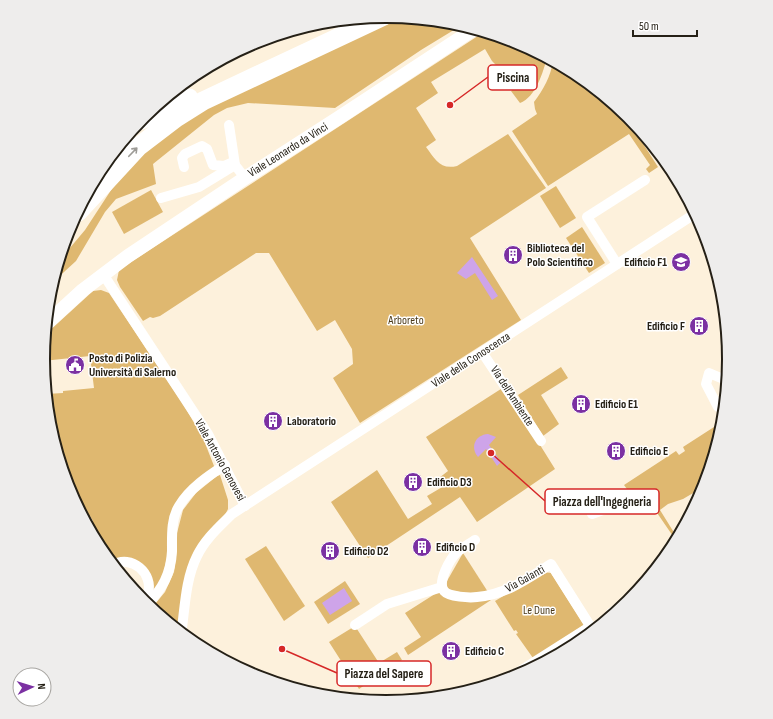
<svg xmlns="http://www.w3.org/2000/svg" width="773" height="719" viewBox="0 0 773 719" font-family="'Sofia Sans Condensed',sans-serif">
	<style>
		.green { fill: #dfb870 }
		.water { fill: #cea4e9 }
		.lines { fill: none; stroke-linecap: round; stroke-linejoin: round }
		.street { stroke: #fff; stroke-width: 10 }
		.secondary { stroke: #fff; stroke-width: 14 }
		.highway { stroke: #fff; stroke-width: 19 }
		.oneway { stroke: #9d9b96 }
		.labels { text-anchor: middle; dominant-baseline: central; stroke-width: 3; stroke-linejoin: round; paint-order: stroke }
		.street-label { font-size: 12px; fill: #252016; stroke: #fff }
		.poi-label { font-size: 12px; font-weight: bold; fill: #252016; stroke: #fff; text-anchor: start }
		.park-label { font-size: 12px; fill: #4a3918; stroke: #fff }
		.rim { fill: none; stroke: #252016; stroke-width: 2 }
		.leader { fill: none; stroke: #d62828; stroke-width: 1.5 }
		.callout-dot { fill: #d62828; stroke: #fff; stroke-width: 1.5 }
		.callout { fill: #fff; stroke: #d62828; stroke-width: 1.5 }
		.callout-label { font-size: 13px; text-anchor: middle; font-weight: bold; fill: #252016 }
	</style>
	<rect width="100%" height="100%" fill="#fdf1dc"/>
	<g class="green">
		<polygon points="390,16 454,23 462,25 421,50 335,108 248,103 227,108 214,115 153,164 156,184 116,199 105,212 76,261 52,283 59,261 85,230 115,184 140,156 196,113"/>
		<path d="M484,32L518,42L547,58C543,72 536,97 520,103L511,91L520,84L508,65L501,68L500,66L498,67L492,61L485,49L431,82L438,93L416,108L436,140L426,147C435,159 440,170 457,166L508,134L546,188L470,238L521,320L360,423L333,378L353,364L352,349L335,320L317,331L269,253H256L160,316L153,318L150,317L143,321L120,287L117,280L119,270Z"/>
		<path d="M553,61L578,74L630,117L639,128L635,131L658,167L649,173L646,169L650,165L629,134L548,186L512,131L537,114L535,109L534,102C543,90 551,76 553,61Z"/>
		<polygon points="556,186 576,218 560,228 540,196"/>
		<polygon points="151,190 163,212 124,234 112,212"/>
		<polygon points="582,227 605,263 589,273 566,238"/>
		<path d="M101,290L109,293L183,404L203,438L214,466V468L177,502L165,567L162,579L153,591L142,569C123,565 109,565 99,547L101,546L98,542L102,539L95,528L92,530L88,525L93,521L90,516L87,517L85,515L83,517L77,506L79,505L77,502L80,500L76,494L72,497L65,477L70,473L65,465L62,467L50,426L46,394L63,393V391L94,388L90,356L43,361L46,334L93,291Z"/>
		<polygon points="561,367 568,378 541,395 559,424 543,436 518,395"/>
		<polygon points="504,387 555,469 477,522 460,497 368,558 331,502 377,470 408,519 432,504 427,496 444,486 439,478 448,471 426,437"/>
		<polygon points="714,427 717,431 723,428 705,486 683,499 668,504 660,510 678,539 677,542 653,507 644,512 624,485 676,451 679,455 685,451 683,447"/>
		<polygon points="220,475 228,500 228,509 224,517 199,546 177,629 151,609 165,592 174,572 177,549 177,533 183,510 196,493 217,476"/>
		<polygon points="266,546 305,606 284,621 245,559"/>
		<polygon points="463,553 488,592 478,594 451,591 448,589 446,585 447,581"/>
		<polygon points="543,572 551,573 584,625 533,658 516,634 518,633 516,630 514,631 495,601"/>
		<polygon points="345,581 360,604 328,624 314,602"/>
		<polygon points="438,592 478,600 491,600 408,655 404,648 421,637 405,613"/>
		<polygon points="355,626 379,663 397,652 402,660 359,689 329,642"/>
	</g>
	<g class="water">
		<polygon points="472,257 498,296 492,300 475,273 466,279 457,273"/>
		<path d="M488,434L496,437L489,445L501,462L497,466L486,449L478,457C470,447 475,435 488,434Z"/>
		<polygon points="344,588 352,601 330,615 322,603"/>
	</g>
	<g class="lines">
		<g class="street">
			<polyline points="229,125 235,165"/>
			<polyline points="184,167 182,158 185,154 202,146 207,149 213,165 224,166 233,162"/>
			<polyline points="161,198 199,187 235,165 245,178"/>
			<polyline points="617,264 587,217 645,180"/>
			<polyline points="103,274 208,434 245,506"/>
			<polyline points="482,352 541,441"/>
			<polyline points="718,407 706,384 709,373 728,381"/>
			<polyline points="592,514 611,507"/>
			<path d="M475,540C469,544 462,548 457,552C450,559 437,582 444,591C449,597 470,598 477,597C505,595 527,579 551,564L594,632"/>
			<path d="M113,565C131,554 154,573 148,594C147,596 145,600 143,602"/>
			<path d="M147,605C162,589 171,574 172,551C172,535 171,519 179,506C190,488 208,476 225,465"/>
			<polyline points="611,613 632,599"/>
			<polyline points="355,625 387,604 442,587"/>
			<path d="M182,628C185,605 186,578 197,556C205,539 219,527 232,514L696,213"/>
			<polyline points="506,680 591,626"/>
		</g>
		<polyline class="secondary" points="47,323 83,290 128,256 245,178 340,117 474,29"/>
		<g class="highway">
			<polyline points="141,120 189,98"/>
			<polyline points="78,212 138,147 176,118 203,101 384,16"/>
		</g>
	</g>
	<defs><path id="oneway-shaft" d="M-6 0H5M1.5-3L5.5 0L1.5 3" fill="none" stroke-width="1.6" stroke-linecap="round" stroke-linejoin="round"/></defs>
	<use class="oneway" href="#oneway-shaft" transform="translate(133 152) rotate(-46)"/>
	<defs>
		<g id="building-disc" transform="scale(1)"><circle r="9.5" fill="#7b30a2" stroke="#fff"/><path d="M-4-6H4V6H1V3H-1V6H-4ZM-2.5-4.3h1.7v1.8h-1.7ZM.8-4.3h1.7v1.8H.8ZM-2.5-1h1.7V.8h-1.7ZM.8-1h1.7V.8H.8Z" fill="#fff"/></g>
		<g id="university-disc" transform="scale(1)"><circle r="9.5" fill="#7b30a2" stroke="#fff"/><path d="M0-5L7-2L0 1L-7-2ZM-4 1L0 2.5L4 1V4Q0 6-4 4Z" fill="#fff"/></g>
		<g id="civic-disc" transform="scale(1)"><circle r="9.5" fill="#7b30a2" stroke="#fff"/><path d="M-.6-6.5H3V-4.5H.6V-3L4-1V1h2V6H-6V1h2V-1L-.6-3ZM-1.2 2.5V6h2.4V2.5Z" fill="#fff"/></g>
	</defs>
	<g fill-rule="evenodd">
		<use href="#building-disc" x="513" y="255"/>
		<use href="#university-disc" x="681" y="262"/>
		<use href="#building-disc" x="699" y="326"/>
		<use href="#civic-disc" x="75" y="365"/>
		<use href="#building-disc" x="581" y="404"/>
		<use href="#building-disc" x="273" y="421"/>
		<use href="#building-disc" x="616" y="451"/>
		<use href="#building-disc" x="413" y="482"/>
		<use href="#building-disc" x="422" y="547"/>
		<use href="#building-disc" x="330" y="551"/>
		<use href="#building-disc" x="451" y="651"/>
	</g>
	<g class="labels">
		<g class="street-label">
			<text transform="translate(288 150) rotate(-32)">Viale Leonardo da Vinci</text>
			<text transform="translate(471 360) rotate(-33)">Viale della Conoscenza</text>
			<text transform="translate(512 396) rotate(57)">Via dell'Ambiente</text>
			<text transform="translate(220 460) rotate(61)">Viale Antonio Genovesi</text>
			<text transform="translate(525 579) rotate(-29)">Via Galanti</text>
		</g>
		<g class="poi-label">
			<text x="527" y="248">Biblioteca del<tspan x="527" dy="14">Polo Scientifico</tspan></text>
			<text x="667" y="262" text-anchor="end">Edificio F1</text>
			<text x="685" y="326" text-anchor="end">Edificio F</text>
			<text x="89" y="358">Posto di Polizia<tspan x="89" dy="14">Università di Salerno</tspan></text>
			<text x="595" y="404">Edificio E1</text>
			<text x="287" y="421">Laboratorio</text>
			<text x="630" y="451">Edificio E</text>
			<text x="427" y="482">Edificio D3</text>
			<text x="436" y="547">Edificio D</text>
			<text x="344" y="551">Edificio D2</text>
			<text x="465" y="651">Edificio C</text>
		</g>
		<g class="park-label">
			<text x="406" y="320">Arboreto</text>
			<text x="539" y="610">Le Dune</text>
		</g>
	</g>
	<path d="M0 0H773V719H0ZM50 359a336 336 0 1 1 672 0a336 336 0 1 1-672 0Z" fill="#eeedec" fill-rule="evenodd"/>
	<path class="rim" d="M50 359a336 336 0 1 1 672 0a336 336 0 1 1-672 0Z"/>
	<path class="leader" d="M450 105L488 77M491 453L545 501M282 649L337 673"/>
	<g class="callout-dot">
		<circle cx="450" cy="105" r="4"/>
		<circle cx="491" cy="453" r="4"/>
		<circle cx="282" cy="649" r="4"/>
	</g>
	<g class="callout">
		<rect x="488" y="65" width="49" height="25" rx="4"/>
		<rect x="545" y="489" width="114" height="25" rx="4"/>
		<rect x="337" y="661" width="94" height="25" rx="4"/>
	</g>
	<g class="callout-label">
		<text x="513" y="82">Piscina</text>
		<text x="602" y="506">Piazza dell'Ingegneria</text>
		<text x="384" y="678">Piazza del Sapere</text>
	</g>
	<g transform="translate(32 687) rotate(86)"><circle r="19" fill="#ffffff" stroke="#a8a6a2"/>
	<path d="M0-3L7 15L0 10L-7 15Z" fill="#7b30a2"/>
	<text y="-6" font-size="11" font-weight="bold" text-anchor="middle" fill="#252016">N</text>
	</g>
	<path d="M633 30v6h64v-6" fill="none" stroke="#252016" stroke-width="2"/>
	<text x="639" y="30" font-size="12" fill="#252016" stroke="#ffffff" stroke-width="3" paint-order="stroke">50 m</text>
</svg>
